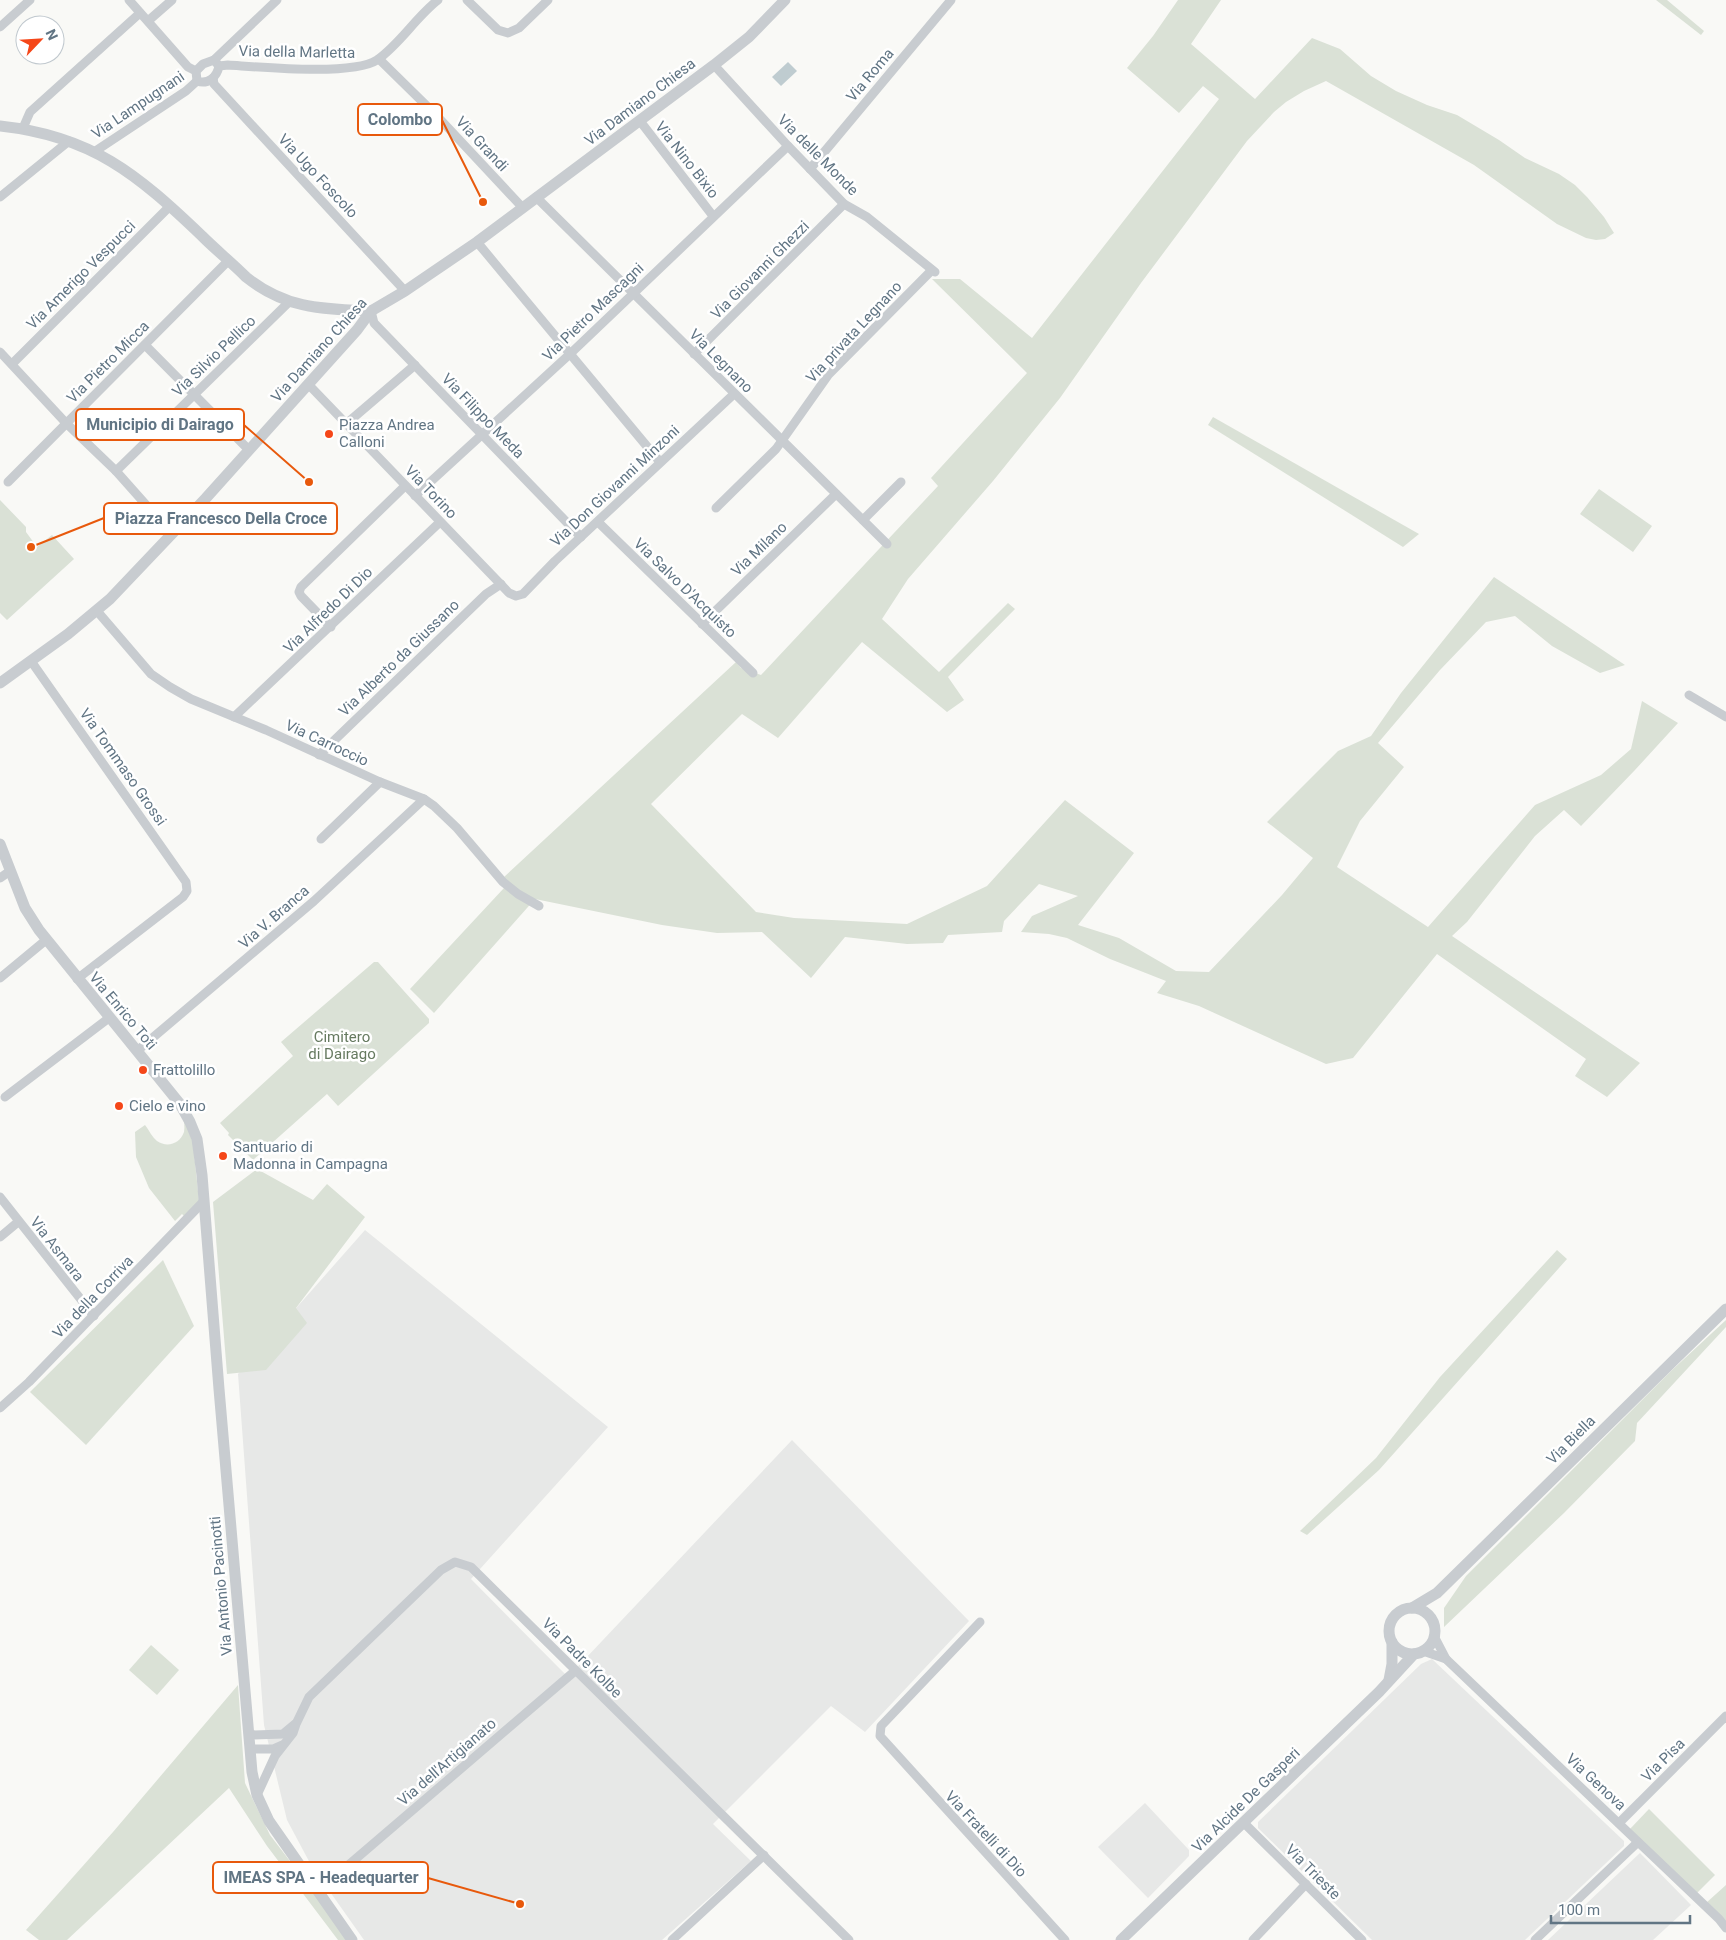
<svg xmlns="http://www.w3.org/2000/svg" width="1726" height="1940" viewBox="0 0 1726 1940" font-family="Roboto,sans-serif">
	<style>
		.built { fill: #e7e8e7 }
		.green { fill: #dae1d6 }
		.water { fill: #bfccd0 }
		.lines { fill: none; stroke-linecap: round; stroke-linejoin: round }
		.minor { stroke: #c8ccd0; stroke-width: 9 }
		.tertiary { stroke: #c8ccd0; stroke-width: 11 }
		.poi-dot { fill: #f54719; stroke: #fff; stroke-width: 2 }
		.labels { text-anchor: middle; dominant-baseline: central; stroke-width: 5; stroke-linejoin: round; paint-order: stroke }
		.street-label { font-size: 15px; fill: #617584; stroke: #fff }
		.poi-label { font-size: 15px; fill: #617584; stroke: #fff; text-anchor: start }
		.park-label { font-size: 15px; fill: #667a60; stroke: #fff }
		.leader { fill: none; stroke: #e8590c; stroke-width: 2 }
		.callout-dot { fill: #e8590c; stroke: #fff; stroke-width: 2 }
		.callout { fill: #fff; stroke: #e8590c; stroke-width: 2 }
		.callout-label { font-size: 16px; text-anchor: middle; font-weight: bold; fill: #617584 }
	</style>
	<rect width="100%" height="100%" fill="#f9f9f6"/>
	<g class="built">
		<polygon points="365,1230 608,1427 471,1579 568,1677 792,1440 969,1621 865,1732 831,1706 713,1824 751,1861 662,1940 364,1940 311,1865 287,1820 264,1725 238,1374"/>
		<polygon points="1432,1659 1624,1841 1624,1846 1525,1940 1372,1940 1258,1828 1258,1822 1421,1664"/>
		<polygon points="1145,1803 1189,1850 1189,1856 1148,1898 1098,1847"/>
		<polygon points="1640,1853 1691,1905 1653,1940 1548,1940"/>
	</g>
	<g class="green">
		<polygon points="1178,0 1221,0 1191,44 1255,99 1312,38 1340,49 1371,76 1396,91 1427,105 1457,115 1499,140 1525,158 1559,174 1575,185 1587,197 1604,217 1614,233 1605,239 1596,240 1586,238 1557,224 1474,165 1326,81 1304,91 1286,102 1274,112 1247,141 1141,283 1060,398 993,481 908,579 882,619 939,672 1008,603 1015,609 948,677 964,700 947,712 862,642 778,738 742,714 651,804 756,912 794,918 907,924 987,886 1065,800 1134,853 1078,925 1119,938 1176,971 1209,972 1282,895 1313,858 1267,822 1338,751 1371,736 1401,693 1494,577 1625,665 1600,673 1552,646 1515,616 1486,622 1440,670 1378,743 1404,767 1360,821 1337,867 1428,927 1535,805 1601,775 1631,749 1642,701 1678,723 1635,770 1581,826 1564,810 1535,836 1467,922 1452,936 1640,1063 1607,1097 1575,1076 1586,1059 1437,954 1353,1058 1326,1064 1199,1006 1157,993 1166,981 1110,959 1067,938 1049,934 1021,932 1032,916 1078,896 1039,884 1004,921 1002,932 948,935 943,943 907,944 845,937 811,978 762,932 717,933 662,925 535,899 434,1013 410,989 504,888 504,877 736,662 741,668 761,675 938,486 931,478 1027,373 932,279 960,279 1032,338 1219,99 1203,86 1179,113 1127,68 1153,36"/>
		<polygon points="1656,0 1667,0 1704,31 1701,35"/>
		<polygon points="1213,417 1419,534 1403,547 1208,425"/>
		<polygon points="1599,489 1652,526 1633,552 1580,514"/>
		<polygon points="0,500 26,527 26,532 37,547 52,535 74,559 7,620 0,613"/>
		<polygon points="374,962 378,962 429,1019 429,1023 338,1106 327,1094 253,1160 228,1135 229,1133 220,1123 293,1056 281,1042"/>
		<path d="M183,1116L193,1143L199,1201L185,1217L182,1214L175,1221L149,1188L136,1157L135,1132L145,1125C149,1130 152,1137 157,1141C167,1148 180,1144 184,1132C185,1127 184,1121 183,1116Z"/>
		<polygon points="257,1169 313,1200 327,1184 365,1217 296,1308 307,1323 266,1370 227,1374 213,1202"/>
		<polygon points="1557,1250 1567,1259 1379,1470 1307,1535 1300,1531 1376,1458 1440,1377"/>
		<polygon points="163,1260 194,1326 86,1445 30,1392"/>
		<polygon points="1726,1320 1726,1327 1637,1423 1635,1441 1564,1513 1444,1627 1444,1608 1466,1576 1671,1371"/>
		<polygon points="151,1645 179,1670 157,1695 129,1670"/>
		<polygon points="238,1685 245,1783 270,1835 348,1937 345,1940 338,1940 267,1846 229,1788 67,1940 39,1940 26,1930 113,1832"/>
		<polygon points="1649,1809 1715,1875 1696,1894 1630,1829"/>
		<polygon points="1726,1885 1726,1926 1706,1903"/>
	</g>
	<polygon class="water" points="788,62 797,71 781,86 772,77"/>
	<g class="lines">
		<g class="minor">
			<polyline points="129,0 188,67 196,71"/>
			<polyline points="467,0 498,30 508,33 519,28 548,0"/>
			<polyline points="148,21 172,0"/>
			<polyline points="0,27 30,0"/>
			<polyline points="379,59 437,116 522,207"/>
			<polyline points="214,60 277,0"/>
			<path d="M214,60L219,66C217,77 208,85 197,81L196,71L203,64Z"/>
			<polyline points="714,65 788,146 844,204 867,217 935,272"/>
			<path d="M219,66L228,65C260,67 353,76 377,60C400,44 416,17 438,0"/>
			<polyline points="213,78 214,84 405,291"/>
			<polyline points="640,121 713,216"/>
			<polyline points="23,128 30,112 140,13"/>
			<polyline points="94,152 186,91 197,81"/>
			<polyline points="810,169 951,0"/>
			<polyline points="0,197 69,141"/>
			<polyline points="536,197 887,544"/>
			<polyline points="477,242 660,462"/>
			<polyline points="371,311 374,323 581,537"/>
			<polyline points="145,345 249,450"/>
			<polyline points="0,352 66,423 116,471 172,534"/>
			<polyline points="694,354 844,204"/>
			<polyline points="12,364 170,206"/>
			<polyline points="308,384 509,593 516,596 523,594 555,561 734,394"/>
			<polyline points="346,424 415,365"/>
			<polyline points="116,471 289,302"/>
			<polyline points="8,482 228,261"/>
			<polyline points="415,496 571,353 788,146"/>
			<polyline points="716,508 776,449 829,374 932,270"/>
			<polyline points="863,520 901,482"/>
			<polyline points="598,522 753,673"/>
			<polyline points="97,611 151,674 170,687 191,699 266,730 380,782 424,799 434,806 457,828 503,882 518,894 539,906"/>
			<polyline points="702,624 836,494"/>
			<polyline points="331,627 301,596 299,592 301,587 405,486"/>
			<polyline points="31,661 186,882 187,891 183,897 77,979"/>
			<polyline points="1689,695 1726,717"/>
			<polyline points="234,717 440,522"/>
			<polyline points="319,755 486,594 501,584"/>
			<polyline points="321,839 380,782"/>
			<polyline points="0,878 10,871"/>
			<polyline points="0,978 46,940"/>
			<polyline points="137,1051 314,901 424,799"/>
			<polyline points="5,1097 109,1018"/>
			<polyline points="0,1197 94,1316"/>
			<polyline points="0,1237 18,1222"/>
			<polyline points="0,1408 29,1382 204,1201"/>
			<polyline points="980,1622 881,1726 880,1736 1065,1940"/>
			<polyline points="1434,1636 1446,1659 1719,1919 1726,1928"/>
			<polyline points="1423,1651 1446,1659"/>
			<polyline points="250,1735 283,1734 295,1724"/>
			<polyline points="251,1749 273,1749 282,1745"/>
			<polyline points="257,1795 275,1756 293,1733 296,1724 309,1697 441,1570 455,1562 471,1567 849,1940"/>
			<polyline points="1244,1823 1362,1940"/>
			<polyline points="1619,1823 1726,1716"/>
			<polyline points="338,1874 575,1671"/>
			<polyline points="672,1940 764,1855"/>
			<polyline points="1253,1940 1306,1884"/>
			<polyline points="1535,1940 1638,1842"/>
		</g>
		<g class="tertiary">
			<path d="M0,126C92,136 137,174 202,236C216,250 232,263 246,277C286,309 322,309 371,311"/>
			<polyline points="0,683 68,634 110,599 206,498 357,330 371,311 405,291 477,242 714,65 749,37 785,0"/>
			<polyline points="0,844 25,908 39,930 180,1104 190,1122 197,1139 202,1175 219,1389 252,1772 257,1795 269,1821 352,1940"/>
			<polyline points="1412,1608 1437,1593 1726,1309"/>
			<circle cx="1412" cy="1631" r="23"/>
			<polyline points="1389,1680 1392,1664 1392,1642"/>
			<polyline points="1121,1940 1379,1692 1414,1654"/>
		</g>
	</g>
	<g class="poi-dot">
		<circle cx="329" cy="434" r="5"/>
		<circle cx="143" cy="1070" r="5"/>
		<circle cx="119" cy="1106" r="5"/>
		<circle cx="223" cy="1156" r="5"/>
	</g>
	<g class="labels">
		<g class="street-label">
			<text transform="translate(297 52) rotate(1)">Via della Marletta</text>
			<text transform="translate(870 75) rotate(-50)">Via Roma</text>
			<text transform="translate(640 102) rotate(-37)">Via Damiano Chiesa</text>
			<text transform="translate(138 105) rotate(-34)">Via Lampugnani</text>
			<text transform="translate(482 144) rotate(47)">Via Grandi</text>
			<text transform="translate(818 155) rotate(45)">Via delle Monde</text>
			<text transform="translate(687 160) rotate(52)">Via Nino Bixio</text>
			<text transform="translate(318 176) rotate(47)">Via Ugo Foscolo</text>
			<text transform="translate(760 270) rotate(-45)">Via Giovanni Ghezzi</text>
			<text transform="translate(81 275) rotate(-45)">Via Amerigo Vespucci</text>
			<text transform="translate(593 312) rotate(-44)">Via Pietro Mascagni</text>
			<text transform="translate(854 332) rotate(-47)">Via privata Legnano</text>
			<text transform="translate(319 350) rotate(-48)">Via Damiano Chiesa</text>
			<text transform="translate(214 356) rotate(-44)">Via Silvio Pellico</text>
			<text transform="translate(721 361) rotate(45)">Via Legnano</text>
			<text transform="translate(108 362) rotate(-45)">Via Pietro Micca</text>
			<text transform="translate(483 416) rotate(46)">Via Filippo Meda</text>
			<text transform="translate(615 486) rotate(-43)">Via Don Giovanni Minzoni</text>
			<text transform="translate(431 492) rotate(46)">Via Torino</text>
			<text transform="translate(759 549) rotate(-44)">Via Milano</text>
			<text transform="translate(685 588) rotate(44)">Via Salvo D'Acquisto</text>
			<text transform="translate(328 610) rotate(-44)">Via Alfredo Di Dio</text>
			<text transform="translate(399 658) rotate(-44)">Via Alberto da Giussano</text>
			<text transform="translate(327 743) rotate(25)">Via Carroccio</text>
			<text transform="translate(123 767) rotate(55)">Via Tommaso Grossi</text>
			<text transform="translate(274 917) rotate(-41)">Via V. Branca</text>
			<text transform="translate(123 1011) rotate(50)">Via Enrico Toti</text>
			<text transform="translate(57 1249) rotate(52)">Via Asmara</text>
			<text transform="translate(93 1297) rotate(-46)">Via della Corriva</text>
			<text transform="translate(1571 1440) rotate(-45)">Via Biella</text>
			<text transform="translate(221 1586) rotate(-95)">Via Antonio Pacinotti</text>
			<text transform="translate(582 1658) rotate(45)">Via Padre Kolbe</text>
			<text transform="translate(1663 1760) rotate(-45)">Via Pisa</text>
			<text transform="translate(447 1762) rotate(-41)">Via dell'Artigianato</text>
			<text transform="translate(1596 1782) rotate(43)">Via Genova</text>
			<text transform="translate(1246 1800) rotate(-44)">Via Alcide De Gasperi</text>
			<text transform="translate(986 1834) rotate(47)">Via Fratelli di Dio</text>
			<text transform="translate(1313 1872) rotate(45)">Via Trieste</text>
		</g>
		<g class="poi-label">
			<text x="339" y="425">Piazza Andrea<tspan x="339" dy="17">Calloni</tspan></text>
			<text x="153" y="1070">Frattolillo</text>
			<text x="129" y="1106">Cielo e vino</text>
			<text x="233" y="1147">Santuario di<tspan x="233" dy="17">Madonna in Campagna</tspan></text>
		</g>
		<g class="park-label">
			<text x="342" y="1037">Cimitero<tspan x="342" dy="17">di Dairago</tspan></text>
		</g>
	</g>
	<path class="leader" d="M483 202L442 120M309 482L244 425M31 547L104 518M520 1904L428 1878"/>
	<g class="callout-dot">
		<circle cx="483" cy="202" r="5"/>
		<circle cx="309" cy="482" r="5"/>
		<circle cx="31" cy="547" r="5"/>
		<circle cx="520" cy="1904" r="5"/>
	</g>
	<g class="callout">
		<rect x="358" y="104" width="84" height="31" rx="5"/>
		<rect x="76" y="409" width="168" height="31" rx="5"/>
		<rect x="104" y="503" width="233" height="31" rx="5"/>
		<rect x="213" y="1862" width="215" height="31" rx="5"/>
	</g>
	<g class="callout-label">
		<text x="400" y="125">Colombo</text>
		<text x="160" y="430">Municipio di Dairago</text>
		<text x="221" y="524">Piazza Francesco Della Croce</text>
		<text x="321" y="1883">IMEAS SPA - Headequarter</text>
	</g>
	<g transform="translate(40 40) rotate(65)"><circle r="24" fill="#ffffff" stroke="#c0c8ce"/>
	<path d="M0-4L9 19L0 12L-9 19Z" fill="#f54719"/>
	<text y="-8" font-size="14" font-weight="bold" text-anchor="middle" fill="#617584">N</text>
	</g>
	<path d="M1551 1915v8h139v-8" fill="none" stroke="#617584" stroke-width="2.5"/>
	<text x="1558" y="1915" font-size="15" fill="#617584" stroke="#ffffff" stroke-width="4" paint-order="stroke">100 m</text>
</svg>
